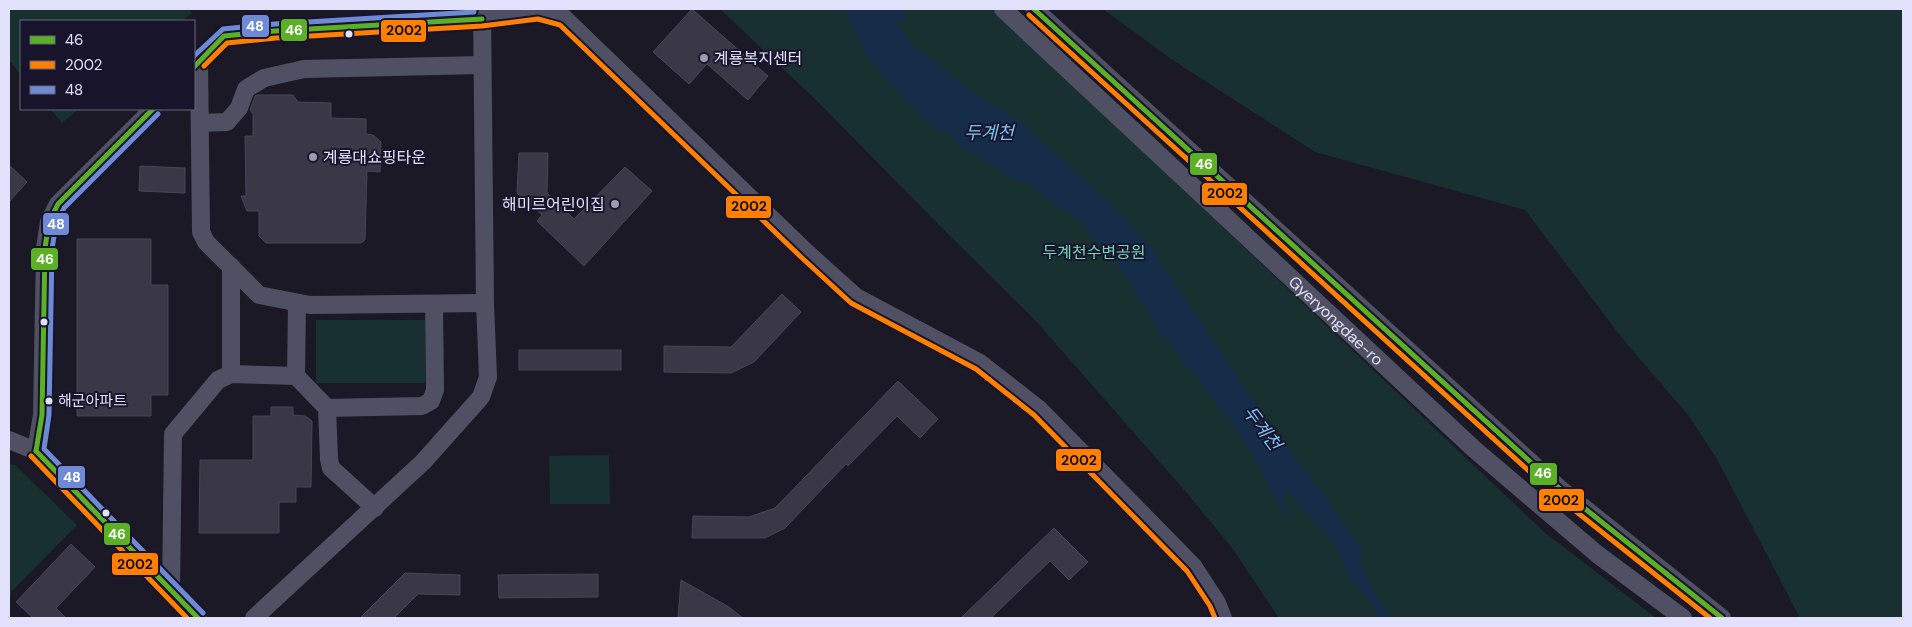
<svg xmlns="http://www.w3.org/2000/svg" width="1912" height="627" viewBox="0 0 1912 627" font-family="'DM Sans','Noto Sans KR',sans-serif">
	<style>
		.green { fill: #183030 }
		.water { fill: #162d49 }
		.building { fill: #3a3847; stroke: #474558 }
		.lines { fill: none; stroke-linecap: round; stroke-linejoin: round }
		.minor { stroke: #505064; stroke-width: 18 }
		.bus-1-casing { stroke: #17142b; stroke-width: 9 }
		.bus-2-casing { stroke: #17142b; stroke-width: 9 }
		.bus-3-casing { stroke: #17142b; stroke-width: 9 }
		.bus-1 { stroke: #5bb025; stroke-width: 5 }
		.bus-2 { stroke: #ff7f00; stroke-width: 5 }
		.bus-3 { stroke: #6e8ad4; stroke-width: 5 }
		.bus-dot { fill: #e2e1fc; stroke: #17142b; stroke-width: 2 }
		.poi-dot { fill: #9c9bb1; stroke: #17142b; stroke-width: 2 }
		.labels { text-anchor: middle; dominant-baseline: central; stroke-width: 4; stroke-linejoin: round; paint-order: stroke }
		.bus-label { font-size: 15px; fill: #e2e1fc; stroke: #17142b; text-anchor: start }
		.poi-label { font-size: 16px; fill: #e2e1fc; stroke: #17142b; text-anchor: start }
		.park-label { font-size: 16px; fill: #73d6b6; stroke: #17142b }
		.street-label { font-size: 16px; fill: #e2e1fc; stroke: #17142b }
		.water-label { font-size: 18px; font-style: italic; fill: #7ac3f1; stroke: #17142b }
		.line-badge { stroke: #17142b; stroke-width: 2 }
		.badge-label { font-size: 14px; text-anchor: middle; font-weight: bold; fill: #fff }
		.pale-badge-label { font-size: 14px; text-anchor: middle; font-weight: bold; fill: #111 }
	</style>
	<rect width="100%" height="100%" fill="#1b1926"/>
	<g class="green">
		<polygon points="9,9 188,9 192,13 182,21 21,21 21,75 9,60"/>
		<polygon points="720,9 993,9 1544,532 1656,618 1279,618 1233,549 1186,492 1034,319 940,226 815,99"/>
		<polygon points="1103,9 1903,9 1903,618 1800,618 1717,459 1689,416 1626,343 1525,210 1315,152 1171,59"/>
		<polygon points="50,109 79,109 62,123"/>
		<rect x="316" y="320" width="109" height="63"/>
		<polygon points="609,455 610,504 550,504 549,456"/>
		<polygon points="9,464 15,465 77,525 11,592 9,607"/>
	</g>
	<polygon class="water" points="843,9 900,9 907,16 907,22 899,20 897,23 911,43 975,94 1020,121 1099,193 1145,239 1247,391 1362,548 1362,568 1375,595 1391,618 1378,618 1374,607 1359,588 1349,578 1340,554 1326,533 1285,490 1283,505 1292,521 1282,511 1261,470 1231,421 1204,389 1195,373 1188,368 1159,331 1116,260 1090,235 1084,224 1024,181 1007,177 1002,171 961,147 948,132 938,131 907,102 882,74 865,52 846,12"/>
	<g class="building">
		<polygon points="692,9 768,76 748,100 707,64 689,84 653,52"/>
		<polygon points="257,95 293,95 298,102 331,103 331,118 366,119 366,134 373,135 381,142 380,172 367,171 365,240 361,243 266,243 259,236 259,211 247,211 241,196 246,196 245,136 253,136 253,114 250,110 255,96"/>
		<polygon points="519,153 548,153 547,193 574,219 625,167 652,191 584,266 537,221 542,215 517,193"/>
		<polygon points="9,165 27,182 9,202"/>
		<polygon points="140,166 185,168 185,193 139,191"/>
		<polygon points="77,239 151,239 151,285 168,285 168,395 151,395 151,416 77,416"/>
		<polygon points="782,294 801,312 754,362 731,373 664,372 664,346 731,347"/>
		<rect x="519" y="350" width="102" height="20"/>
		<polygon points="898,381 938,419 920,438 897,416 848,466 846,464 785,528 765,538 692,538 693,516 749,517 775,508"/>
		<polygon points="271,407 293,407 293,415 305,416 312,421 311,487 296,487 296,502 279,502 279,533 199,533 200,460 253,460 253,416 271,416"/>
		<polygon points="1054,528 1088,562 1069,580 1050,561 991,618 961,618"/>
		<polygon points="71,544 95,567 56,608 66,618 33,618 16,602"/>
		<polygon points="405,573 460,575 460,595 418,594 394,618 360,618"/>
		<polygon points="598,574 598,597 499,598 498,575"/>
		<polygon points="681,580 729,607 743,618 678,618"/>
	</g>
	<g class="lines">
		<g class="minor">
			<path id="s1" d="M1003,9L1474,449L1597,554L1683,618"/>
			<polyline points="1034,9 1559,488 1722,618"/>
			<polyline points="199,61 201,232 206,242 259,295 310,305 485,303"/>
			<polyline points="194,67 224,36 275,31 482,19 538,11 564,18 806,252 856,297 980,363 1039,409 1193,566 1217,603 1223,618"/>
			<polyline points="200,123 227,122 239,108 246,89 264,78 304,69 482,65"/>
			<polyline points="231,266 231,374"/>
			<polyline points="297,303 296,376 327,408 329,459 331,468 375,508"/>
			<polyline points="327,408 422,406 431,401 435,390 434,304"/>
			<polyline points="9,440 36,451 171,592 198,618"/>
			<polyline points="36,451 42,415 45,248 49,222 58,204 153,109"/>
			<polyline points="171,592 173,434 218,380 231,374 296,376"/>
			<polyline points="254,618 423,462 481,397 488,377 485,303 482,9"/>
		</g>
		<g class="bus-1-casing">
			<g id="bus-1">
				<polyline points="1034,9 1559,488 1722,618"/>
				<polyline points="194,67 224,36 275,31 482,19"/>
				<polyline points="36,451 42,415 45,248 49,222 58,204 153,109"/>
				<polyline points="36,451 198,618"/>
			</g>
		</g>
		<g class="bus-2-casing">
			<g id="bus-2">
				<polyline points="1029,15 1554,494 1710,618"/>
				<polyline points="204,66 227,43 276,38 482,26 538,19 560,25 801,257 851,303 976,369 1034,415 1187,571 1210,606 1215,618"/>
				<polyline points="31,456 187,618"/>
			</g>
		</g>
		<g class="bus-3-casing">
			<g id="bus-3">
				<polyline points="194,56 223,29 275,24 474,12 474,9"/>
				<polyline points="158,114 64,208 56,224 52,249 49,415 44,449 203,613"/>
			</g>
		</g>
		<use href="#bus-1" class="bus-1"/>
		<use href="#bus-2" class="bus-2"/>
		<use href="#bus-3" class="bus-3"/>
	</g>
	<g class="bus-dot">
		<circle cx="349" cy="34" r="4.5"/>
		<circle cx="44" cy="322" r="4.5"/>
		<circle cx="49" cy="401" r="4.5"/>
		<circle cx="106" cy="513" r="4.5"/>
	</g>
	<g class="poi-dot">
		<circle cx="704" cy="58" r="5"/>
		<circle cx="313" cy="157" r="5"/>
		<circle cx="615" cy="204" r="5"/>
	</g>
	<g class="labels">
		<g class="bus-label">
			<text x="58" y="401">해군아파트</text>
		</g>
		<g class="poi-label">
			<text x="714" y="58">계룡복지센터</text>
			<text x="323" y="157">계룡대쇼핑타운</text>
			<text x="605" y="204" text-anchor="end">해미르어린이집</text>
		</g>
		<g class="park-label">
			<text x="1094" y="252">두계천수변공원</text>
		</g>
		<g class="street-label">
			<text stroke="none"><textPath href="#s1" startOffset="456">Gyeryongdae-ro</textPath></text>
		</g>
		<g class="water-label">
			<text x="989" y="133">두계천</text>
			<text transform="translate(1262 428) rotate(53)">두계천</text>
		</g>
	</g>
	<g class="line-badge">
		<rect x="241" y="14" width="29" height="24" rx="5" fill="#6e8ad4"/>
		<rect x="280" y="18" width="28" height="24" rx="5" fill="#5bb025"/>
		<rect x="380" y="19" width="47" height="24" rx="5" fill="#ff7f00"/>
		<rect x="1189" y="152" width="29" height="24" rx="5" fill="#5bb025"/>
		<rect x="1201" y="182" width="47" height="24" rx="5" fill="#ff7f00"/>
		<rect x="725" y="195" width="47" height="24" rx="5" fill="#ff7f00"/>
		<rect x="42" y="212" width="28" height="24" rx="5" fill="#6e8ad4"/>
		<rect x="30" y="247" width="29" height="24" rx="5" fill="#5bb025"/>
		<rect x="1055" y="448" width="47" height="24" rx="5" fill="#ff7f00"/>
		<rect x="1529" y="462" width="29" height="24" rx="5" fill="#5bb025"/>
		<rect x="57" y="465" width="29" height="24" rx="5" fill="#6e8ad4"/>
		<rect x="1538" y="488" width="47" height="24" rx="5" fill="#ff7f00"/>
		<rect x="103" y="522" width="28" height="24" rx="5" fill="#5bb025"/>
		<rect x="111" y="552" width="48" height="24" rx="5" fill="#ff7f00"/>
	</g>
	<g class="badge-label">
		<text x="255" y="31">48</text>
		<text x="294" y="35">46</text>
		<text x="1204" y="169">46</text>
		<text x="56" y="229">48</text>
		<text x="45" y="264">46</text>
		<text x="1543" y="478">46</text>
		<text x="72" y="482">48</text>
		<text x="117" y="539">46</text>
	</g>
	<g class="pale-badge-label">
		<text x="404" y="35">2002</text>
		<text x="1225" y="198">2002</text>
		<text x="749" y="211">2002</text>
		<text x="1079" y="465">2002</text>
		<text x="1561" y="505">2002</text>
		<text x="135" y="569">2002</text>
	</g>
	<rect width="1912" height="627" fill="none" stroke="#e2e1fc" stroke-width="20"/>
	<rect x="20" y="20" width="175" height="90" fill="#17142b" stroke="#68667f"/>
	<rect x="30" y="36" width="25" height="8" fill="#5bb025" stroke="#68667f"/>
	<text x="65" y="45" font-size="15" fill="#e2e1fc">46</text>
	<rect x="30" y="61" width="25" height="8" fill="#ff7f00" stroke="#68667f"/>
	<text x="65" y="70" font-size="15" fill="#e2e1fc">2002</text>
	<rect x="30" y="86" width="25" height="8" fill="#6e8ad4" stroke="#68667f"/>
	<text x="65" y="95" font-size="15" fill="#e2e1fc">48</text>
</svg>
